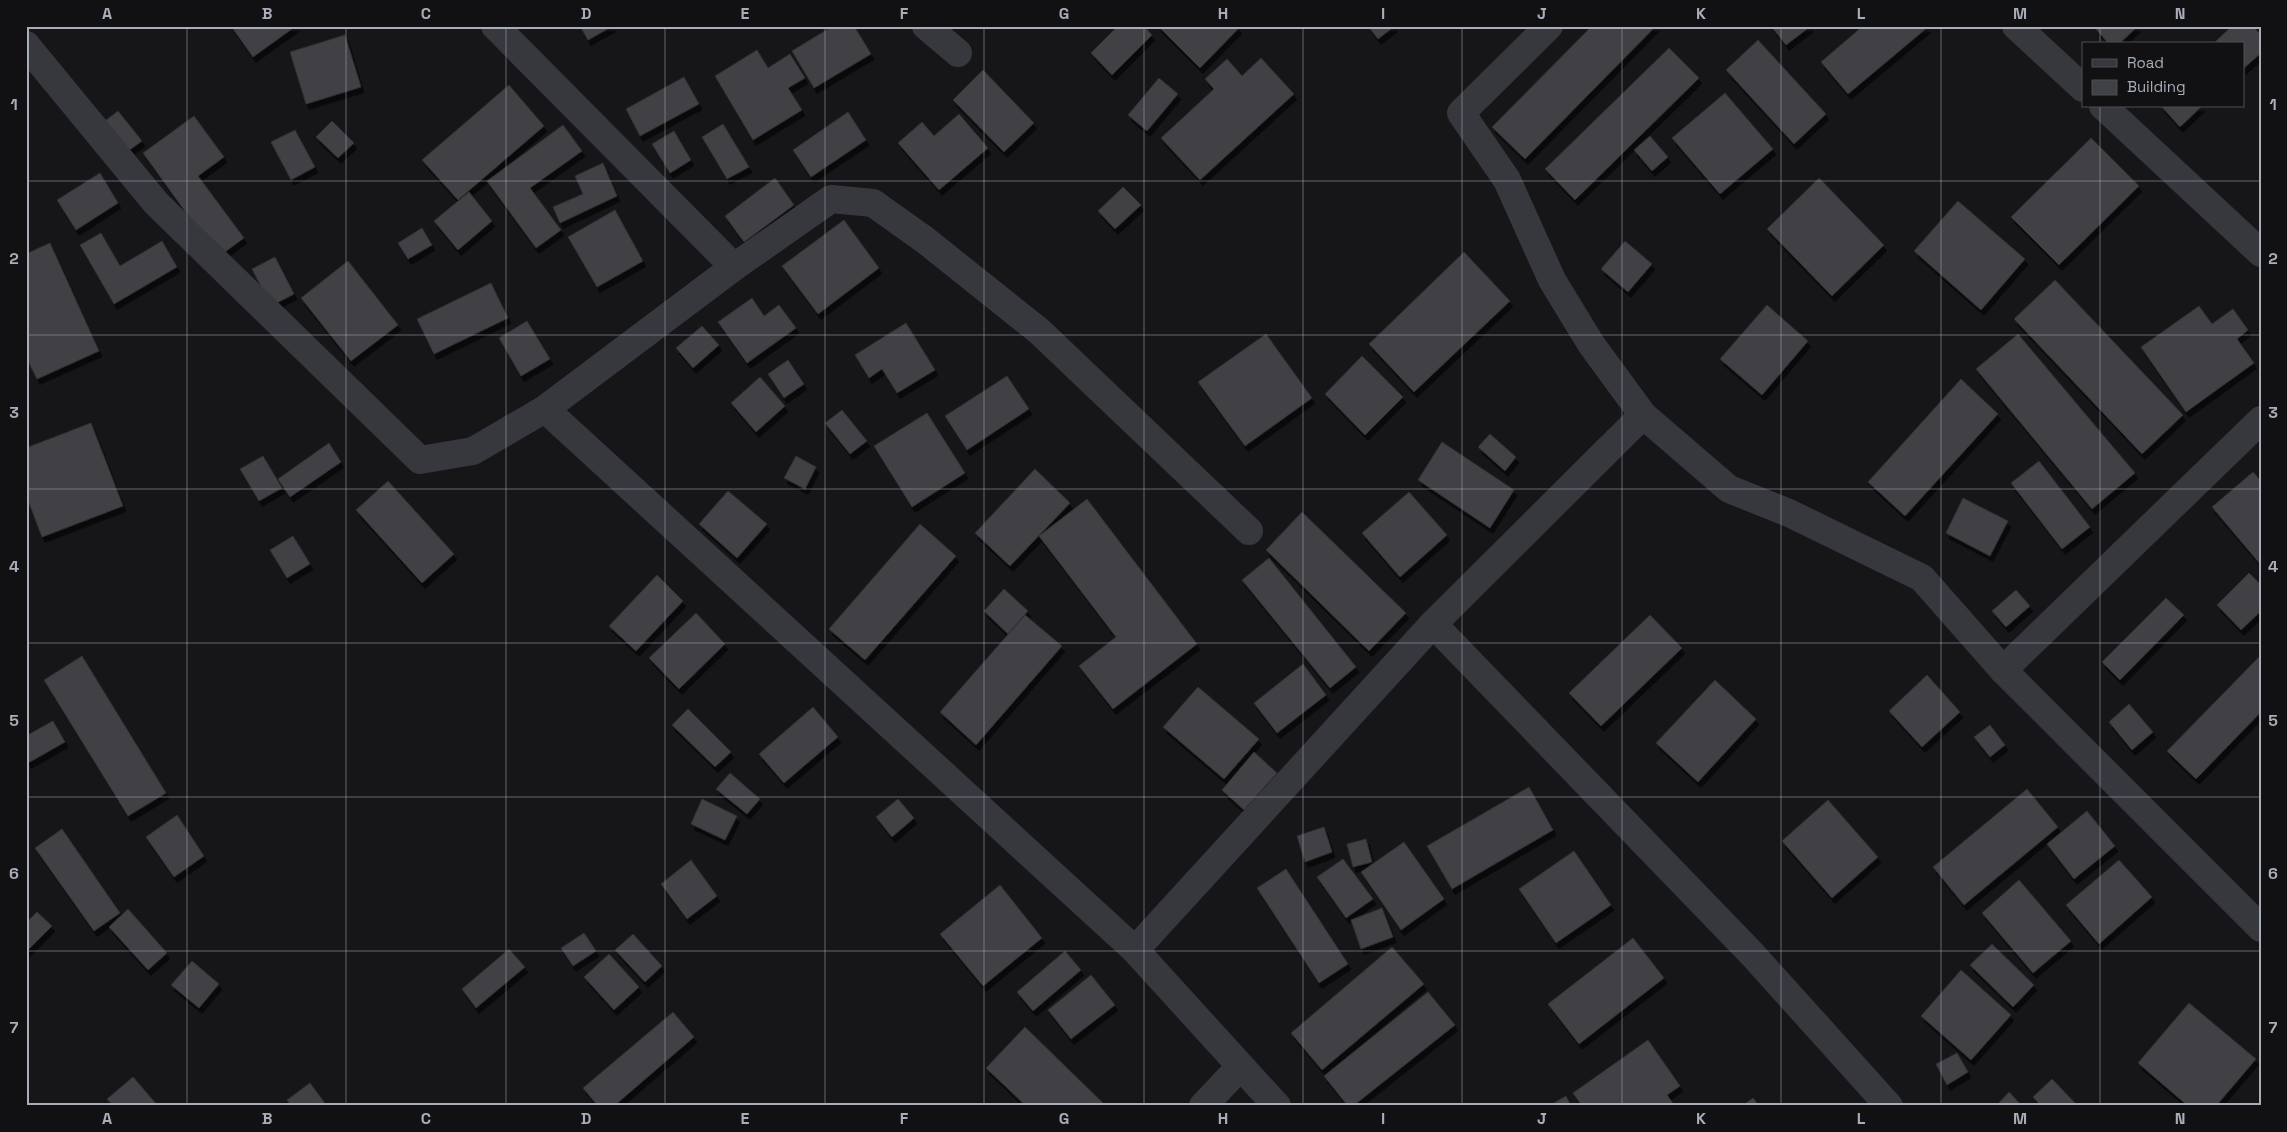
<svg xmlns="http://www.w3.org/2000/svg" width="2287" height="1132" viewBox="0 0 2287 1132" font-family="'Space Grotesk',sans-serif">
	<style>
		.building { fill: #404145; stroke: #303034; filter: url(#shadow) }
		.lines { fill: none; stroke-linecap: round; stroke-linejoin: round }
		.street { stroke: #37383d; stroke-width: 28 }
		.grid { fill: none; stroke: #a8adb8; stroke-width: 1; stroke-opacity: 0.55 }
		.neatline { fill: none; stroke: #a8adb8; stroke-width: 2 }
		.grid-label { font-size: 16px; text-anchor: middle; font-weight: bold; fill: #a8adb8 }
	</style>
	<defs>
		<filter id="shadow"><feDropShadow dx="3" dy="5.5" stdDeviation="0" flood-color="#0009"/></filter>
	</defs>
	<rect width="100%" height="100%" fill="#161618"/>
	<g class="building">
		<polygon points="231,26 296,26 253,57"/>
		<polygon points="580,26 613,26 588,40"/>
		<polygon points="833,26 854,26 871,54 814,88 792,51"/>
		<polygon points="1118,26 1144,26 1152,35 1112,75 1091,53"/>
		<polygon points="1158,26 1237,26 1239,28 1200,68"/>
		<polygon points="1368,26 1395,26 1378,39"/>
		<polygon points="1592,26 1656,26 1525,159 1492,127"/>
		<polygon points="1771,26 1811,26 1786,45"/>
		<polygon points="1863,26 1928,27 1848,94 1821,62"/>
		<polygon points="2098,26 2138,26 2119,44 2109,44 2095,28"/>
		<polygon points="2232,26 2252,26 2261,35 2261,53 2243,69 2243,44 2213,44"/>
		<polygon points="345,35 361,87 306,104 290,52"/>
		<polygon points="1758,40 1826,114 1794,144 1726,70"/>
		<polygon points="1669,48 1699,78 1575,200 1545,169"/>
		<polygon points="757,50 768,68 790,54 805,78 788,88 802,110 753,140 715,76"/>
		<polygon points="1261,58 1294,94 1200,180 1161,138 1214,89 1205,79 1227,59 1242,76"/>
		<polygon points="983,70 1034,123 1004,152 953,100"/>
		<polygon points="684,77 699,104 640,136 626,109"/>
		<polygon points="1159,78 1178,94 1147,131 1128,115"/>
		<polygon points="509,85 544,126 458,200 422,160"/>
		<polygon points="1725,93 1773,149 1720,194 1672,138"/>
		<polygon points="2161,106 2202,106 2180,127"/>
		<polygon points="118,111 142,141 128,151 105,121"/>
		<polygon points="848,112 866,140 811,177 793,150"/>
		<polygon points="959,114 988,148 939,190 898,143 922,122 934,136"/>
		<polygon points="194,116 224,157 198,176 244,238 218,257 143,153"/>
		<polygon points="332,121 354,143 338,158 316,137"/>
		<polygon points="723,124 749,167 727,179 702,137"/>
		<polygon points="563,125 582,151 530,188 561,230 536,248 487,181"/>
		<polygon points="295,130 315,167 291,180 271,142"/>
		<polygon points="674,131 691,160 670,173 652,144"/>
		<polygon points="1650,136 1668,157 1652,171 1634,150"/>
		<polygon points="2091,138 2139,186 2059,265 2011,217"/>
		<polygon points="603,163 617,196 560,223 553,207 583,194 575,176"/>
		<polygon points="100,173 118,203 76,230 57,200"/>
		<polygon points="775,178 794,205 744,242 725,216"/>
		<polygon points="1819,178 1884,245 1832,296 1767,229"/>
		<polygon points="1123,187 1141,205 1115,229 1098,211"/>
		<polygon points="469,192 492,221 458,250 434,221"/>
		<polygon points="1958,201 2025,259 1981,310 1914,251"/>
		<polygon points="615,210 643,261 597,287 568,237"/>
		<polygon points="844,220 879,268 818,314 782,266"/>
		<polygon points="422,228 432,245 408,259 398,243"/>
		<polygon points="101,233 120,266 162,241 177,267 114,304 80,245"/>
		<polygon points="1625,241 1652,264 1628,292 1601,269"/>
		<polygon points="50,243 99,351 37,379 26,357 26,254"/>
		<polygon points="1464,252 1510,301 1414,392 1369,344"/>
		<polygon points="275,257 294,294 271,306 252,269"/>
		<polygon points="348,261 398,325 351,361 301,298"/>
		<polygon points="2055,280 2183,415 2142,454 2014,319"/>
		<polygon points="491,283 508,318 434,354 417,319"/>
		<polygon points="752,298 764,316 779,305 796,328 747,363 718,322"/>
		<polygon points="1767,305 1808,341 1762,395 1720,359"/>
		<polygon points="2199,306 2212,324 2233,309 2248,330 2237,339 2254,363 2186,412 2141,347"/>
		<polygon points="527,321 550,359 521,376 499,338"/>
		<polygon points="906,323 935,370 897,393 882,369 869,378 855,355"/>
		<polygon points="702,326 719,345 693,368 676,348"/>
		<polygon points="1266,334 1312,398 1245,446 1198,382"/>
		<polygon points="2018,334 2135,473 2092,509 1976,369"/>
		<polygon points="1362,356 1403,397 1365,435 1325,394"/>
		<polygon points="788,360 804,384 784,398 768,374"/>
		<polygon points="1007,376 1029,409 967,450 945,416"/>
		<polygon points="760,377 785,406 756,432 731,403"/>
		<polygon points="1961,379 1998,414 1905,516 1868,482"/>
		<polygon points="842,410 867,441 850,454 825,423"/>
		<polygon points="927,413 965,473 912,507 874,446"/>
		<polygon points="91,423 123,506 42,537 26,495 26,448"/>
		<polygon points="1490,434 1516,457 1505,471 1478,447"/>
		<polygon points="1442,442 1514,490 1490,528 1418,480"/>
		<polygon points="329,443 341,462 290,497 278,479"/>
		<polygon points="263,456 282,488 259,501 240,469"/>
		<polygon points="796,456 816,467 805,489 784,478"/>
		<polygon points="2039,461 2090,527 2062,549 2011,483"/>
		<polygon points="1035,469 1070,503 1010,566 975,533"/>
		<polygon points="2253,472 2261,481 2261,565 2212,507"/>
		<polygon points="388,481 454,554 422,583 356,510"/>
		<polygon points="728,491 767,524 737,558 699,524"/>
		<polygon points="1409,492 1447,535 1400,577 1362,533"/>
		<polygon points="1963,498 2008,521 1990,556 1946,533"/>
		<polygon points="1087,499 1197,644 1113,709 1079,666 1116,637 1039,536"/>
		<polygon points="1302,512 1406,613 1369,651 1266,550"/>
		<polygon points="920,524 956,556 865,660 829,629"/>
		<polygon points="293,536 310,564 287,578 270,550"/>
		<polygon points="1269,558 1356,667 1330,688 1242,580"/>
		<polygon points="2249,573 2261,585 2261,611 2241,630 2217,605"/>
		<polygon points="657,575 683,601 636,651 609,626"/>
		<polygon points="1004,589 1028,611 1008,634 984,611"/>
		<polygon points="2016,590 2030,606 2006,627 1992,611"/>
		<polygon points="2166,598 2184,615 2120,680 2102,662"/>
		<polygon points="696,613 725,644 679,689 649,658"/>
		<polygon points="1025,615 1062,646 976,745 940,712"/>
		<polygon points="1650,615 1682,648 1601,726 1569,693"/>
		<polygon points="2261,655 2261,712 2196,779 2167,751"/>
		<polygon points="82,656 166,793 128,816 44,680"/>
		<polygon points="1303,664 1326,695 1277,733 1254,703"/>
		<polygon points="1927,675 1960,712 1922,747 1889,711"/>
		<polygon points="1715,680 1756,719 1698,782 1656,743"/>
		<polygon points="1198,687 1259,739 1224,779 1163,727"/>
		<polygon points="2129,704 2153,732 2132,750 2109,722"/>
		<polygon points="813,707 838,737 784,783 759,754"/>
		<polygon points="688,709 731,752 715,767 672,725"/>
		<polygon points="53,721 65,742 28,763 26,760 26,736"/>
		<polygon points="1990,725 2005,745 1990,757 1974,737"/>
		<polygon points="1254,752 1277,773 1244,810 1222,790"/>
		<polygon points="730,773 760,799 747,814 716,789"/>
		<polygon points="1529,787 1553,830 1452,889 1427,846"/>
		<polygon points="2027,789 2058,827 1964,905 1933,867"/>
		<polygon points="702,799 737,816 725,840 691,824"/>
		<polygon points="898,799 914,818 892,837 876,817"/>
		<polygon points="1828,800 1878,857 1832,898 1782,841"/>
		<polygon points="2087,811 2115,846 2074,879 2047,844"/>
		<polygon points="177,815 204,856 174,877 146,837"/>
		<polygon points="1324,827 1332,852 1305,862 1297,836"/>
		<polygon points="62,829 120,913 94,931 35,848"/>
		<polygon points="1366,839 1372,862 1353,867 1347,844"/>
		<polygon points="1404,842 1444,899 1401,930 1361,872"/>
		<polygon points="1574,851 1611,905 1556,943 1519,889"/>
		<polygon points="1343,859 1373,899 1346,918 1317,877"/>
		<polygon points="691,860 717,896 687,919 661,884"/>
		<polygon points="2119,860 2152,897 2099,944 2066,905"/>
		<polygon points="1286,869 1348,964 1319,983 1257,888"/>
		<polygon points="2019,880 2071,941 2033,973 1982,913"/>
		<polygon points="1000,885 1042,938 983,986 940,934"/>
		<polygon points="1382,908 1393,937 1361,949 1351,920"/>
		<polygon points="128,909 167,953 148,970 109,927"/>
		<polygon points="37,912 52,926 26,952 26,923"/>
		<polygon points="584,933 596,951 573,966 561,948"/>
		<polygon points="633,934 662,966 645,982 615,950"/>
		<polygon points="1633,938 1664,978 1579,1044 1548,1004"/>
		<polygon points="1992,944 2034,985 2013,1007 1970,965"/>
		<polygon points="1392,947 1424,984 1322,1070 1291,1033"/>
		<polygon points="509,949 525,967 476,1008 462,989"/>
		<polygon points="1065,951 1081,970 1033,1011 1017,992"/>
		<polygon points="609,954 639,987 614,1010 584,977"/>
		<polygon points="192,961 219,984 199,1008 171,985"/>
		<polygon points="1961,970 2011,1015 1971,1060 1921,1016"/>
		<polygon points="1091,975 1115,1005 1071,1039 1048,1010"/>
		<polygon points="1428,992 1455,1025 1353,1106 1348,1106 1324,1076"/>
		<polygon points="2189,1003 2256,1059 2216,1106 2188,1106 2138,1063"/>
		<polygon points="673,1012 694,1037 614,1106 598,1106 583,1088"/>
		<polygon points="1025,1027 1106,1106 1026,1106 986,1068"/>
		<polygon points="1648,1040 1680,1086 1667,1095 1675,1106 1582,1106 1573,1093"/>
		<polygon points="1957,1053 1968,1072 1947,1085 1936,1064"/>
		<polygon points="133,1077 158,1106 113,1106 107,1099"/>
		<polygon points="2052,1079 2078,1106 2041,1106 2033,1097"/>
		<polygon points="310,1083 327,1106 291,1106 287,1100"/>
		<polygon points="2009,1092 2022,1106 1996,1106"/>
		<polygon points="1566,1096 1571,1106 1549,1106"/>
		<polygon points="1753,1098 1759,1106 1742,1106"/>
	</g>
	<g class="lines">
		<g class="street">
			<polyline points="495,26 734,267"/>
			<polyline points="926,26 958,53"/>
			<polyline points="1549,26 1461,113 1507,180 1552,280 1591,344 1643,415 1729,489 1789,513 1922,578 2003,670 2261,928"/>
			<polyline points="2016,26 2083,88"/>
			<polyline points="26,45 156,203 420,460 473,451 545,409 734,267 831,199 873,203 925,240 1039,331 1249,531"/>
			<polyline points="2103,106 2261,253"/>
			<polyline points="545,409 1135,950 1277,1106"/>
			<polyline points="1433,624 1752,954 1889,1106"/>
			<polyline points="2003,670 2261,420"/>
			<polyline points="1135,950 1433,624 1643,415"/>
			<polyline points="1203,1106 1240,1067"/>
		</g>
	</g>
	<path class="grid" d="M187,26V1106M346,26V1106M506,26V1106M665,26V1106M825,26V1106M984,26V1106M1144,26V1106M1303,26V1106M1462,26V1106M1622,26V1106M1781,26V1106M1941,26V1106M2100,26V44M2100,106V1106M26,181H2261M26,335H2261M26,489H2261M26,643H2261M26,797H2261M26,951H2261"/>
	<rect width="2287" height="1132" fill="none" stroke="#111113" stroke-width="55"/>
	<rect x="2082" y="42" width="162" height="65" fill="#111113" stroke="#4d4f55"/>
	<rect x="2092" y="59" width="25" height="8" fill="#37383d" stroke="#4d4f55"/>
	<text x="2127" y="68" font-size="15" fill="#a8adb8">Road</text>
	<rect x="2092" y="80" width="25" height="15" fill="#404145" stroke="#4d4f55"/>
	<text x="2127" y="92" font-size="15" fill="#a8adb8">Building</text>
	<rect x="28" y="28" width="2232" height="1076" class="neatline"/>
	<g class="grid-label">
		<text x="107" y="19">A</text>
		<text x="267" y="19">B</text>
		<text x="426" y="19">C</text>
		<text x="586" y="19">D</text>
		<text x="745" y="19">E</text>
		<text x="904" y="19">F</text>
		<text x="1064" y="19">G</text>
		<text x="1223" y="19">H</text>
		<text x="1383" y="19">I</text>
		<text x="1542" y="19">J</text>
		<text x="1701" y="19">K</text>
		<text x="1861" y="19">L</text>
		<text x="2020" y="19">M</text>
		<text x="2180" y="19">N</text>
		<text x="14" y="110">1</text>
		<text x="2273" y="110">1</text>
		<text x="14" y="264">2</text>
		<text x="2273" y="264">2</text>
		<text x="14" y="418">3</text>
		<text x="2273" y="418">3</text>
		<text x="14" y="572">4</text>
		<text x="2273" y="572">4</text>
		<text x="14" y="726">5</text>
		<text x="2273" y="726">5</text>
		<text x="14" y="879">6</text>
		<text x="2273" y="879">6</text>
		<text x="14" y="1033">7</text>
		<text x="2273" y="1033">7</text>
		<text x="107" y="1124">A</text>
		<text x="267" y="1124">B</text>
		<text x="426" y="1124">C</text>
		<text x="586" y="1124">D</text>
		<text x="745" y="1124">E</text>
		<text x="904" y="1124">F</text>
		<text x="1064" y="1124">G</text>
		<text x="1223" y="1124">H</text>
		<text x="1383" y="1124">I</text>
		<text x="1542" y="1124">J</text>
		<text x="1701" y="1124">K</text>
		<text x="1861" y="1124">L</text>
		<text x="2020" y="1124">M</text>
		<text x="2180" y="1124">N</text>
	</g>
</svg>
